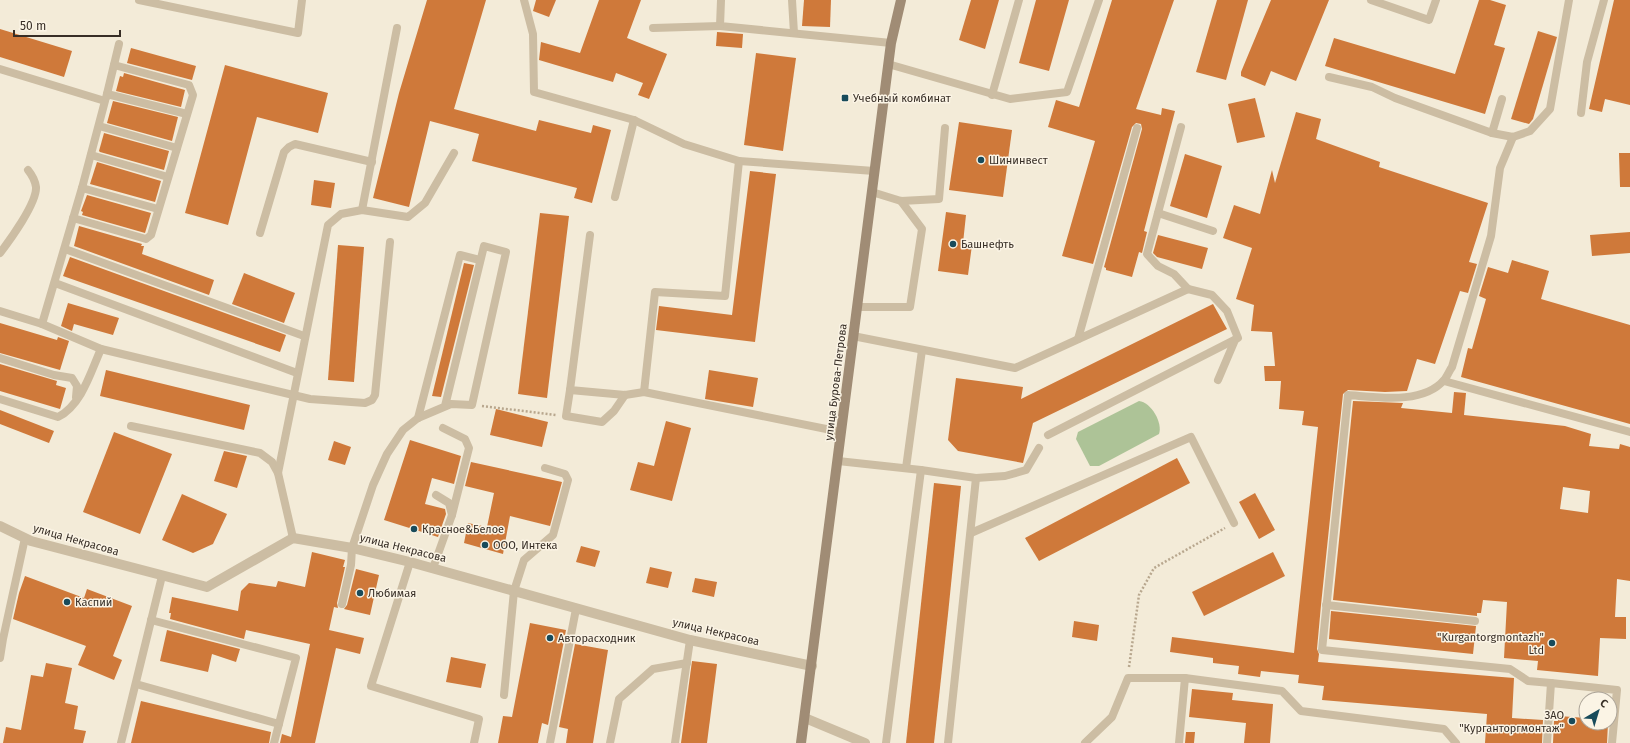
<svg xmlns="http://www.w3.org/2000/svg" width="1630" height="743" viewBox="0 0 1630 743" font-family="'Fira Sans',sans-serif">
	<style>
		.garden { fill: #adc397 }
		.building { fill: #cf793a; fill-rule: evenodd }
		.lines { fill: none; stroke-linecap: round; stroke-linejoin: round }
		.path { stroke: #b8a78e; stroke-width: 2.5; stroke-dasharray: 2 2; stroke-linecap: butt }
		.lane { stroke: #ccbda3; stroke-width: 8 }
		.street { stroke: #ccbda3; stroke-width: 10 }
		.secondary { stroke: #a08c75; stroke-width: 10 }
		.poi-dot { fill: #184b5b; stroke: #fbf4e5; stroke-width: 1.5 }
		.labels { text-anchor: middle; dominant-baseline: central; stroke-width: 3; stroke-linejoin: round; paint-order: stroke }
		.poi-label { font-size: 11px; fill: #372e26; stroke: #fbf4e5; text-anchor: start }
		.street-label { font-size: 11px; fill: #372e26; stroke: #fbf4e5 }
	</style>
	<rect width="100%" height="100%" fill="#f3ebd8"/>
	<path class="garden" d="M1139,401C1151,402 1163,423 1159,434L1099,466H1090L1076,439L1078,432Z"/>
	<g class="building">
		<polygon points="427,0 486,0 454,109 536,131 539,120 591,133 593,125 611,130 592,203 574,198 577,188 472,161 479,134 430,121 409,207 373,198 399,93"/>
		<polygon points="536,0 556,0 549,17 533,11"/>
		<polygon points="599,0 641,0 627,38 667,54 649,99 638,95 643,83 616,73 613,82 539,60 541,42 580,53"/>
		<polygon points="804,0 831,0 830,27 802,26"/>
		<polygon points="971,0 999,0 985,49 959,40"/>
		<polygon points="1036,0 1069,0 1049,71 1019,63"/>
		<polygon points="1112,0 1174,0 1136,109 1161,115 1162,108 1175,111 1144,231 1147,232 1142,253 1139,252 1132,277 1106,270 1106,268 1104,267 1142,129 1141,124 1136,123 1132,127 1093,264 1062,256 1095,141 1048,127 1056,100 1079,107"/>
		<polygon points="1217,0 1248,0 1226,80 1196,72"/>
		<polygon points="1271,0 1329,0 1296,81 1271,71 1265,86 1241,76 1241,72"/>
		<polygon points="1479,0 1490,0 1506,5 1494,45 1505,48 1485,114 1325,66 1334,38 1455,74"/>
		<polygon points="1614,0 1630,0 1630,105 1605,99 1602,112 1589,109"/>
		<polygon points="0,29 72,51 64,77 0,57"/>
		<polygon points="1538,31 1557,37 1533,119 1529,124 1511,119"/>
		<polygon points="717,32 743,34 742,48 716,46"/>
		<polygon points="131,48 196,66 192,80 127,63"/>
		<polygon points="756,53 796,58 783,151 744,145"/>
		<polygon points="225,65 328,93 318,133 257,117 228,225 185,213"/>
		<polygon points="124,73 185,90 181,107 116,91 120,76 123,77"/>
		<polygon points="1255,98 1265,137 1237,143 1228,104"/>
		<polygon points="113,101 178,117 172,141 107,123"/>
		<polygon points="1296,112 1321,119 1316,139 1380,162 1379,167 1488,203 1469,262 1477,264 1468,293 1460,291 1435,364 1417,359 1407,391 1385,392 1348,390 1343,394 1321,605 1317,649 1319,654 1318,662 1514,678 1512,718 1543,720 1542,743 1485,743 1487,714 1322,700 1324,686 1298,683 1299,675 1261,671 1260,677 1238,674 1239,666 1213,663 1213,658 1170,652 1172,637 1294,653 1318,427 1302,425 1304,411 1279,409 1281,381 1265,381 1264,366 1275,366 1272,332 1251,331 1254,305 1236,299 1252,248 1223,238 1234,205 1260,214 1272,170 1275,183"/>
		<polygon points="959,122 1012,130 1003,197 949,190"/>
		<polygon points="104,133 169,151 164,170 100,152 99,151"/>
		<polygon points="1619,153 1630,153 1630,187 1620,187"/>
		<polygon points="1185,154 1222,166 1207,218 1170,206"/>
		<polygon points="97,162 161,181 155,202 90,184"/>
		<polygon points="750,171 776,174 755,342 656,330 659,306 732,315"/>
		<polygon points="314,180 335,183 331,208 311,205"/>
		<polygon points="87,195 151,213 145,233 82,215 83,212 81,211"/>
		<polygon points="946,212 966,215 963,243 972,245 968,275 938,271"/>
		<polygon points="540,213 569,216 547,398 518,394"/>
		<polygon points="79,226 142,244 141,246 144,246 142,254 214,280 209,295 74,246"/>
		<polygon points="1630,232 1630,253 1592,256 1590,235"/>
		<polygon points="1158,235 1208,248 1202,269 1157,257 1153,253"/>
		<polygon points="338,245 364,247 354,382 328,380"/>
		<polygon points="70,257 286,335 280,352 63,276"/>
		<polygon points="1512,260 1549,271 1541,299 1630,325 1630,424 1461,377 1468,348 1472,349 1486,299 1479,296 1488,267 1508,273"/>
		<polygon points="464,263 474,265 441,397 432,396"/>
		<polygon points="244,273 295,293 284,323 232,304"/>
		<polygon points="68,303 119,318 113,335 74,324 72,331 61,326"/>
		<polygon points="1213,304 1227,329 1033,423 1023,463 958,451 948,440 956,378 1023,387 1021,399"/>
		<polygon points="0,323 57,340 58,337 69,341 60,370 0,353"/>
		<polygon points="0,364 57,381 56,385 66,388 60,409 0,391"/>
		<polygon points="106,370 250,405 244,430 100,396"/>
		<polygon points="709,370 758,378 753,407 705,399"/>
		<path d="M1454,392L1466,393L1464,415L1565,426L1591,434L1589,446L1619,449L1620,444L1630,447V581L1617,579L1615,617H1626V639L1600,638L1598,676L1537,670L1538,661L1504,658L1507,602L1483,600L1481,613H1477V616L1333,600L1353,401L1403,403L1401,408L1452,413ZM1563,487L1590,491L1588,513L1560,509Z"/>
		<polygon points="496,409 548,422 542,447 490,435"/>
		<polygon points="0,410 54,431 49,443 0,424"/>
		<polygon points="666,421 691,428 672,501 630,490 638,462 654,466"/>
		<polygon points="114,432 172,454 140,534 83,512"/>
		<polygon points="410,440 461,456 454,484 432,478 425,504 445,509 446,514 438,537 384,520"/>
		<polygon points="334,441 351,447 345,465 328,460"/>
		<polygon points="224,451 247,456 237,488 214,481"/>
		<polygon points="1177,458 1190,483 1039,561 1025,538"/>
		<polygon points="471,462 562,482 550,526 510,516 503,554 464,543 468,523 487,527 494,493 465,486"/>
		<polygon points="934,483 961,486 948,614 934,743 906,743"/>
		<polygon points="1255,493 1275,530 1259,539 1239,502"/>
		<polygon points="182,494 227,514 213,544 193,553 162,540"/>
		<polygon points="581,546 600,551 595,567 576,562"/>
		<polygon points="312,552 345,560 343,567 345,567 337,603 338,608 334,607 329,630 364,638 360,654 336,648 315,743 280,743 282,734 291,737 310,644 246,630 244,639 170,619 171,613 169,613 172,597 238,611 241,591 249,583 276,587 278,581 305,587"/>
		<polygon points="1273,552 1285,576 1204,616 1192,592"/>
		<polygon points="650,567 672,572 668,588 646,583"/>
		<polygon points="356,569 379,575 370,615 344,609 347,605"/>
		<polygon points="25,576 84,598 87,589 132,606 113,656 122,660 114,680 78,665 86,646 13,619 19,593"/>
		<polygon points="695,578 717,582 714,597 692,592"/>
		<polygon points="1331,611 1476,626 1473,654 1329,639"/>
		<polygon points="1074,621 1099,625 1097,641 1072,637"/>
		<polygon points="530,623 566,630 548,725 542,723 538,743 498,743 503,716 512,717"/>
		<polygon points="167,630 240,649 236,662 212,654 208,672 160,661"/>
		<polygon points="575,644 608,650 593,743 566,743 568,729 559,727"/>
		<polygon points="451,657 486,664 481,688 446,682"/>
		<polygon points="692,661 717,664 707,743 681,743"/>
		<polygon points="46,663 72,668 65,703 78,706 74,729 86,731 83,743 3,743 6,727 21,730 31,675 43,677"/>
		<polygon points="1192,689 1233,693 1232,700 1273,704 1270,743 1244,743 1246,723 1189,717"/>
		<polygon points="141,701 271,732 269,743 131,743"/>
		<polygon points="1559,716 1586,718 1586,723 1608,723 1607,743 1553,743 1554,721 1558,721"/>
		<polygon points="1186,732 1195,732 1194,743 1185,743"/>
	</g>
	<g class="lines">
		<g class="path">
			<polyline points="482,406 556,415"/>
			<polyline points="1129,667 1139,595 1154,568 1225,528"/>
		</g>
		<g class="lane">
			<polyline points="139,0 298,33 302,0"/>
			<polyline points="524,0 533,34 534,92 634,120 684,144 739,161 874,171"/>
			<polyline points="721,0 720,26 891,43"/>
			<polyline points="792,0 794,33"/>
			<polyline points="1371,0 1429,20 1436,0"/>
			<polyline points="653,28 720,26"/>
			<polyline points="888,64 1010,99 1067,92 1099,0"/>
			<polyline points="0,69 105,101 82,188 42,324"/>
			<polyline points="1329,77 1372,87 1395,98 1492,133 1502,99"/>
			<polyline points="107,94 187,114"/>
			<polyline points="992,95 1019,0"/>
			<polyline points="106,98 119,44"/>
			<polyline points="1581,113 1587,62 1604,0"/>
			<polyline points="99,126 177,148"/>
			<polyline points="1181,127 1147,254 1158,266 1174,274 1188,289"/>
			<polyline points="1492,133 1513,137 1530,131 1550,109 1569,0"/>
			<path d="M1513,137L1500,168L1491,236L1452,367C1449,371 1447,377 1444,380C1423,405 1376,397 1348,395L1322,650L1510,669L1528,681L1551,683"/>
			<polyline points="91,155 168,177"/>
			<polyline points="82,188 158,209"/>
			<polyline points="872,192 901,201 939,199 945,128"/>
			<polyline points="615,197 634,120"/>
			<polyline points="362,210 397,28"/>
			<polyline points="1158,213 1213,231"/>
			<polyline points="73,218 146,239 151,235 193,95 189,85 114,65"/>
			<polyline points="260,233 284,152 289,147 295,144 372,162"/>
			<polyline points="590,235 570,390 625,395 644,392 841,432"/>
			<polyline points="65,249 304,336"/>
			<path d="M0,253C10,240 37,203 36,187C35,180 32,175 28,170"/>
			<polyline points="55,283 297,373"/>
			<polyline points="857,307 910,307 922,229 901,201"/>
			<polyline points="0,311 42,324 101,349 310,399 365,403 372,400 375,395 390,242"/>
			<polyline points="853,336 1015,368 1188,289 1212,295 1227,311 1238,338 1048,435"/>
			<polyline points="1078,339 1137,128"/>
			<polyline points="0,358 54,375 72,378 77,386 76,397"/>
			<polyline points="1218,380 1235,340"/>
			<polyline points="1444,381 1630,432"/>
			<polyline points="570,390 566,416 602,422 614,411 625,395"/>
			<polyline points="644,392 655,292 725,296 739,161"/>
			<path d="M0,399L58,417C82,405 91,371 101,349"/>
			<polyline points="418,418 460,255 480,260"/>
			<polyline points="131,426 260,453 272,462 278,473"/>
			<polyline points="443,428 465,439 469,448 452,515"/>
			<polyline points="838,461 921,470 976,478 948,743"/>
			<polyline points="906,468 922,350"/>
			<polyline points="976,478 1005,476 1026,470 1039,448"/>
			<polyline points="971,533 1191,437 1234,523"/>
			<polyline points="293,538 278,473 328,225 341,214 362,210 408,217 425,203 454,153"/>
			<polyline points="410,562 371,686 479,719 474,743"/>
			<polyline points="433,568 452,515 449,503 436,495"/>
			<polyline points="342,604 351,565 352,548 373,485 387,454 403,430 418,418 451,404 472,405 506,252 484,246 445,406"/>
			<polyline points="1326,605 1475,621"/>
			<polyline points="151,620 296,658 274,743"/>
			<polyline points="0,658 3,639 25,538"/>
			<polyline points="136,684 279,724"/>
			<polyline points="504,695 514,591 524,560 553,535 568,480 565,474 545,468"/>
			<polyline points="121,743 162,576"/>
			<polyline points="550,743 576,609"/>
			<polyline points="610,743 619,699 653,669 687,663"/>
			<polyline points="675,743 690,640"/>
			<polyline points="886,743 921,470"/>
			<polyline points="1085,743 1112,717 1128,678 1185,678"/>
			<polyline points="1179,743 1185,678 1282,691 1301,711 1444,729 1456,743"/>
			<polyline points="1547,743 1551,683 1617,690 1612,743"/>
		</g>
		<g class="street">
			<polyline points="0,526 31,541 207,587 293,538 352,548 410,562 690,640 812,666"/>
			<polyline points="805,718 865,743"/>
		</g>
		<polyline class="secondary" points="801,743 891,43 901,0"/>
	</g>
	<g class="poi-dot">
		<rect x="841" y="94" width="8" height="8" rx="2"/>
		<circle cx="981" cy="160" r="4"/>
		<circle cx="953" cy="244" r="4"/>
		<circle cx="414" cy="529" r="4"/>
		<circle cx="485" cy="545" r="4"/>
		<circle cx="360" cy="593" r="4"/>
		<circle cx="67" cy="602" r="4"/>
		<circle cx="550" cy="638" r="4"/>
		<circle cx="1552" cy="643" r="4"/>
		<circle cx="1572" cy="721" r="4"/>
	</g>
	<g class="labels">
		<g class="poi-label">
			<text x="853" y="98">Учебный комбинат</text>
			<text x="989" y="160">Шининвест</text>
			<text x="961" y="244">Башнефть</text>
			<text x="422" y="529">Красное&amp;Белое</text>
			<text x="493" y="545">ООО, Интека</text>
			<text x="368" y="593">Любимая</text>
			<text x="75" y="602">Каспий</text>
			<text x="1544" y="637" text-anchor="end">"Kurgantorgmontazh"<tspan x="1544" dy="13">Ltd</tspan></text>
			<text x="558" y="638">Авторасходник</text>
			<text x="1564" y="715" text-anchor="end">ЗАО<tspan x="1564" dy="13">"Курганторгмонтаж"</tspan></text>
		</g>
		<g class="street-label">
			<text transform="translate(836 382) rotate(-83)">улица Бурова-Петрова</text>
			<text transform="translate(76 540) rotate(16)">улица Некрасова</text>
			<text transform="translate(403 548) rotate(14)">улица Некрасова</text>
			<text transform="translate(716 632) rotate(13)">улица Некрасова</text>
		</g>
	</g>
	<g transform="translate(1598 711) rotate(38)"><circle r="19" fill="#fbf4e5" stroke="#ada599"/>
	<path d="M0-3L7 15L0 10L-7 15Z" fill="#184b5b"/>
	<text y="-6" font-size="11" font-weight="bold" text-anchor="middle" fill="#372e26">С</text>
	</g>
	<path d="M14 30v6h106v-6" fill="none" stroke="#372e26" stroke-width="2"/>
	<text x="20" y="30" font-size="12" fill="#372e26" stroke="#fbf4e5" stroke-width="3" paint-order="stroke">50 m</text>
</svg>
